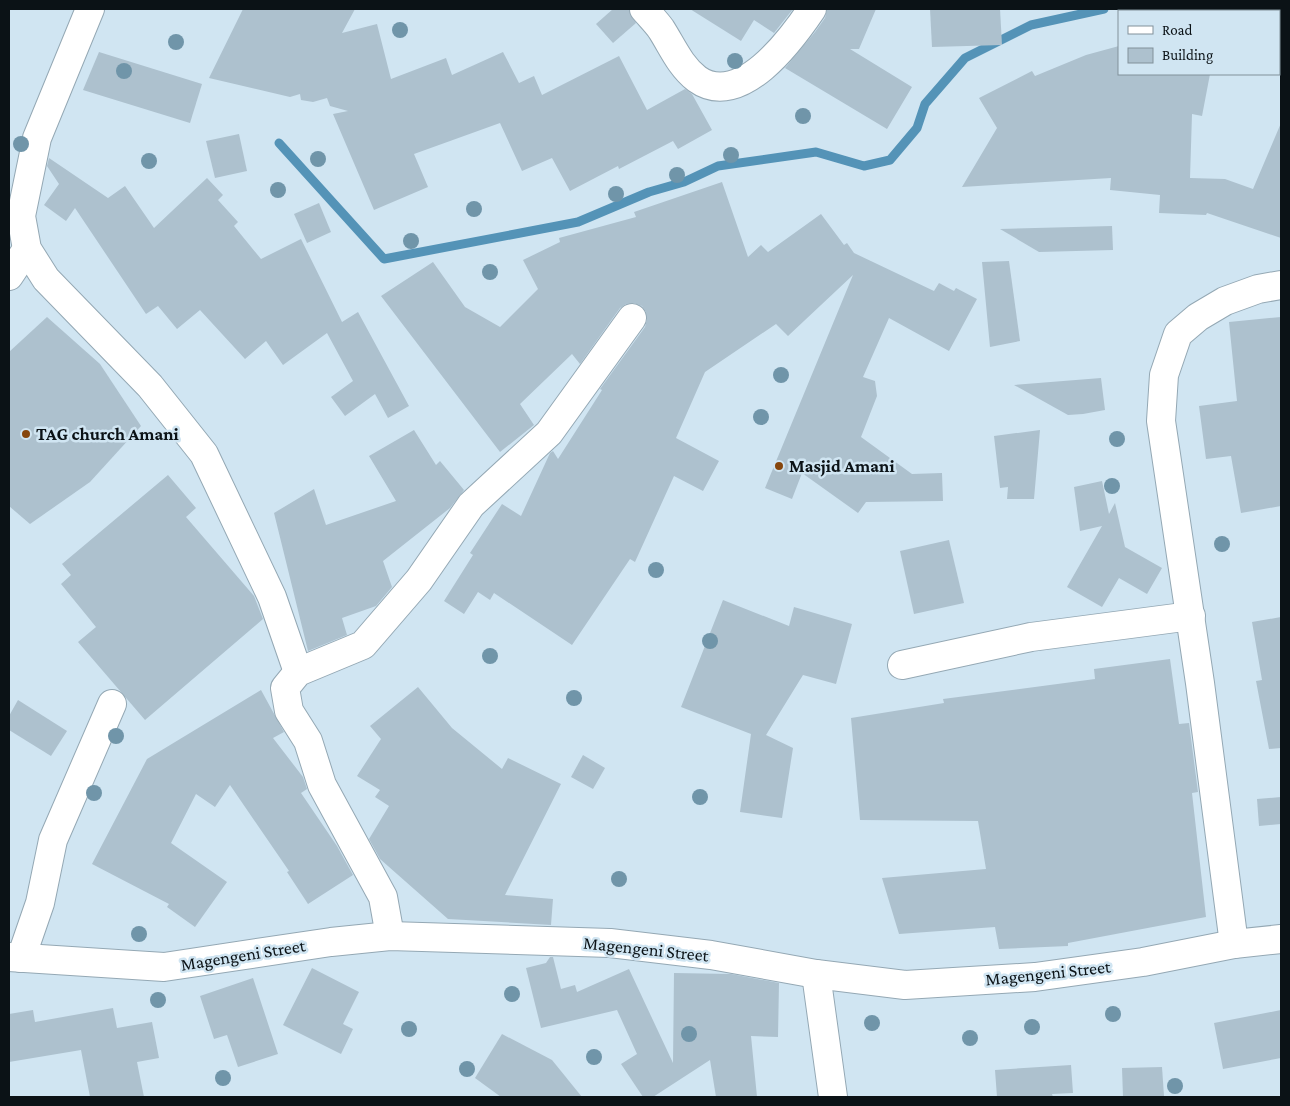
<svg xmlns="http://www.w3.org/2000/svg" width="1290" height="1106" viewBox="0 0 1290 1106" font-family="'Crimson Pro',serif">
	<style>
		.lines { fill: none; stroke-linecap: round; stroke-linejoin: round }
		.stream { stroke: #5493b7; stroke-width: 9 }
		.building { fill: #adc1ce }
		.minor-casing { stroke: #94a8b4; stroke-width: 30 }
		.minor { stroke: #fff; stroke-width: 28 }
		.tree { fill: #7095a9 }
		.poi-dot { fill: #86460d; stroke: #d0e5f2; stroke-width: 2 }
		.labels { text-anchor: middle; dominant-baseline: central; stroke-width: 5; stroke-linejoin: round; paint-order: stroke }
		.poi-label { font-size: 18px; font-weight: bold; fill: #0b1216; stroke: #d0e5f2; text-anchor: start }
		.street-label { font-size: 18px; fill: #0b1216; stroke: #d0e5f2 }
	</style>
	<rect width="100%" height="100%" fill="#d0e5f2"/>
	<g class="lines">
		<g class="stream">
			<polyline points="1232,9 1242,11"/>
			<polyline points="1279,46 1281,47"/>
			<polyline points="279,143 384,259 578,222 649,192 684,182 718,166 816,152 864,166 890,160 917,128 925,104 965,58 1031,25 1104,9"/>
		</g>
	</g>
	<g class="building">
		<polygon points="243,9 355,9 342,33 377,24 391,79 446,58 452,75 503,52 519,83 534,76 542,95 619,56 647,110 685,89 692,94 712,130 678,149 673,141 619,169 618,166 570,191 552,158 522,171 500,123 414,154 428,187 374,210 333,114 348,111 330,106 327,98 313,102 301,100 300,94 290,97 209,78"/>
		<polygon points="613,9 629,9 636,23 613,43 596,24"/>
		<polygon points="690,9 793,9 774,33 754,20 741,41"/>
		<polygon points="827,9 876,9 859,49 850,49 912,87 887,129 785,68 815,32 825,18"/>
		<polygon points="930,9 1000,9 1002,45 932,47"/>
		<polygon points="1119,46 1119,74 1210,74 1202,116 1192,114 1190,178 1225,179 1253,189 1281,123 1281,238 1207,213 1206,215 1159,213 1160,195 1110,190 1111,178 962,187 997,128 979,98 1032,71 1035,76 1086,55"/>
		<polygon points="99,52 202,84 190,123 83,90"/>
		<polygon points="239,134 247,171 215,178 206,141"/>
		<polygon points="49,158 108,198 125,186 154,228 207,178 223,195 218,200 238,222 234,226 261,259 301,239 342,322 358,312 409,406 388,418 375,394 345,416 331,397 353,381 327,333 283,365 266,341 245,359 200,310 177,329 158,306 146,314 75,208 66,221 44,205 59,184 47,166"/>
		<polygon points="722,182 748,257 761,245 768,252 821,214 844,245 847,243 854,253 934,291 939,283 954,291 956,288 977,299 949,351 889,318 863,377 875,381 877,396 861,437 912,474 942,473 943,501 866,502 858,513 802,473 792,499 765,488 853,275 788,336 776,324 705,372 676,438 719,461 703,491 674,476 635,562 630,559 572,645 494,593 490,600 478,592 464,614 444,601 473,555 470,553 502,504 521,516 550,453 553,451 558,459 602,390 600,389 645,327 647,320 646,312 642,306 634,303 626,304 620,308 580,364 572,354 520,404 534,425 500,452 381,296 433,262 465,307 500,327 538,289 523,260 560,242 559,238 636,217 634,212"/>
		<polygon points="319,203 331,232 307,243 294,214"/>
		<polygon points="1112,226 1113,250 1039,252 1000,229"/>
		<polygon points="1009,261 1020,341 990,347 982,262"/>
		<polygon points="47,317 100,364 141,426 90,482 30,524 9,506 9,352"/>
		<polygon points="1281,317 1281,506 1241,513 1231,456 1206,459 1199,406 1237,401 1229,322"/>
		<polygon points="1101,378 1105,410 1083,414 1068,415 1014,385"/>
		<polygon points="414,430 436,465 440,461 464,490 450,508 383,561 392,587 376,606 342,618 347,635 308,651 274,513 314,489 326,525 396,501 369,456"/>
		<polygon points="1040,430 1034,499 1007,499 1008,487 1000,488 994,436"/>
		<polygon points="168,475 196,508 186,517 254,596 263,619 145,720 78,642 96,627 61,584 71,575 62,564"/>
		<polygon points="1102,481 1109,514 1115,503 1125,547 1162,568 1147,594 1119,578 1102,607 1067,587 1102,526 1080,531 1074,487"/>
		<polygon points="949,540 964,603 914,614 900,551"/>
		<polygon points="723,600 789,626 794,607 852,624 836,684 803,675 766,735 793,748 782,818 740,812 751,734 681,707"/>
		<polygon points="1281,617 1281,748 1269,749 1256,681 1262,680 1252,622"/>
		<polygon points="1170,659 1179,724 1189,723 1198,792 1192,793 1206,917 1068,943 1068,946 999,949 995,927 899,934 882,878 986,869 978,821 860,820 851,718 944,703 943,699 1095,679 1094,669"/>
		<polygon points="418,687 452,728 502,769 508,758 561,784 505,895 553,899 551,925 448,919 380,859 369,839 389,806 375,797 380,790 357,776 381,739 370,726"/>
		<polygon points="261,690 284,732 273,738 303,777 307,789 301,793 337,846 353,875 308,904 287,872 289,871 230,785 215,807 196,794 171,843 227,882 195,927 167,907 169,904 92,864 147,759"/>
		<polygon points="18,700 67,731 51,756 9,730 9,716"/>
		<polygon points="583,755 605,768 593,789 571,777"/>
		<polygon points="1281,797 1281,824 1259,826 1257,799"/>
		<polygon points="550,957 553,957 561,989 575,985 577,992 629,969 673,1063 674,973 731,974 779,983 778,1037 751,1036 757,1097 716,1097 710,1060 653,1097 643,1097 621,1064 637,1054 617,1010 541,1028 526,968 546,963"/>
		<polygon points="312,968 359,992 343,1024 353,1029 341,1054 283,1025"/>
		<polygon points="253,978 278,1054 238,1067 227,1035 214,1039 200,996"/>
		<polygon points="113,1008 117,1028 152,1022 159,1058 137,1062 144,1097 90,1097 81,1050 9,1062 9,1014 33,1010 35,1022"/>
		<polygon points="1281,1010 1281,1058 1223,1069 1214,1023"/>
		<polygon points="502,1034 552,1060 582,1097 501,1097 475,1078"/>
		<polygon points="1071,1065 1073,1093 1052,1094 1053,1097 997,1097 995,1070"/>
		<polygon points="1162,1067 1164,1096 1123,1097 1122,1068"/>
	</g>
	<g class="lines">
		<g class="minor-casing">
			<g id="minor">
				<polyline points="90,9 37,138 21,216 27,249 46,279 150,386 204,454 272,597 298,672"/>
				<path d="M644,9C649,15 656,22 661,29C672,46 680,66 697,79C740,110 791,40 812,9"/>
				<polyline points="9,276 27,249"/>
				<polyline points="902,665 1031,637 1191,616"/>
				<polyline points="390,936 383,897 322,785 308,741 289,711 285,688 298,672 363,645 419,580 471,505 549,433 632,318"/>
				<polyline points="1234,944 1200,683 1161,421 1164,375 1178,334 1198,317 1225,301 1258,289 1281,285"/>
				<polyline points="9,957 164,967 331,942 390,936 610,943 711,955 816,974 905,985 1035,977 1143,962 1234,944 1281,939"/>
				<polyline points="21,958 40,903 53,840 112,704"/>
				<polyline points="816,974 833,1097"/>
			</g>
		</g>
		<use href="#minor" class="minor"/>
	</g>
	<g class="tree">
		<circle cx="400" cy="30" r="8"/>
		<circle cx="176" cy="42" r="8"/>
		<circle cx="735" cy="61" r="8"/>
		<circle cx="124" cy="71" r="8"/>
		<circle cx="803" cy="116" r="8"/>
		<circle cx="21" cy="144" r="8"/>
		<circle cx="731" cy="155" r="8"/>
		<circle cx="318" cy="159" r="8"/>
		<circle cx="149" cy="161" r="8"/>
		<circle cx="677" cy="175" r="8"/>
		<circle cx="278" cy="190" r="8"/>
		<circle cx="616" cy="194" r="8"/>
		<circle cx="474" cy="209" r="8"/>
		<circle cx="411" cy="241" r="8"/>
		<circle cx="490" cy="272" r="8"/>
		<circle cx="781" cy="375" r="8"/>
		<circle cx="761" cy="417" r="8"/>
		<circle cx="1117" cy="439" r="8"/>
		<circle cx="1112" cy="486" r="8"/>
		<circle cx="1222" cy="544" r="8"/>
		<circle cx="656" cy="570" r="8"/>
		<circle cx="710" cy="641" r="8"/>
		<circle cx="490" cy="656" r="8"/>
		<circle cx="574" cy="698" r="8"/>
		<circle cx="116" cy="736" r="8"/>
		<circle cx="94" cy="793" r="8"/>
		<circle cx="700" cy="797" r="8"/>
		<circle cx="619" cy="879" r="8"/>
		<circle cx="139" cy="934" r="8"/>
		<circle cx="512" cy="994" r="8"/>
		<circle cx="158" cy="1000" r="8"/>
		<circle cx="1113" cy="1014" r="8"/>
		<circle cx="872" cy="1023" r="8"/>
		<circle cx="1032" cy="1027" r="8"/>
		<circle cx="409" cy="1029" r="8"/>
		<circle cx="689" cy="1034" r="8"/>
		<circle cx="970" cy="1038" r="8"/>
		<circle cx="594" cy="1057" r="8"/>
		<circle cx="467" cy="1069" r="8"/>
		<circle cx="223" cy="1078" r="8"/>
		<circle cx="1175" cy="1086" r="8"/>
	</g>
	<g class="poi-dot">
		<circle cx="26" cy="434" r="5"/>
		<circle cx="779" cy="466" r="5"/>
	</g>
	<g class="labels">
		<g class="poi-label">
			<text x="36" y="434">TAG church Amani</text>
			<text x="789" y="466">Masjid Amani</text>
		</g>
		<g class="street-label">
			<text transform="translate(646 949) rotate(6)">Magengeni Street</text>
			<text transform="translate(243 955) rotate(-9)">Magengeni Street</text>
			<text transform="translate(1048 973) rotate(-6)">Magengeni Street</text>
		</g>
	</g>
	<rect width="1290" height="1106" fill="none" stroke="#0b1216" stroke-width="20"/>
	<rect x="1118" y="10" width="162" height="65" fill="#d0e5f2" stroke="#81919a"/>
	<rect x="1128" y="26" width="25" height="8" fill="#ffffff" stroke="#81919a"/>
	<text x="1162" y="35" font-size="15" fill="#0b1216">Road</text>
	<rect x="1128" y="48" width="25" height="15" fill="#adc1ce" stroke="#81919a"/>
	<text x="1162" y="60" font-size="15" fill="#0b1216">Building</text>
</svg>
